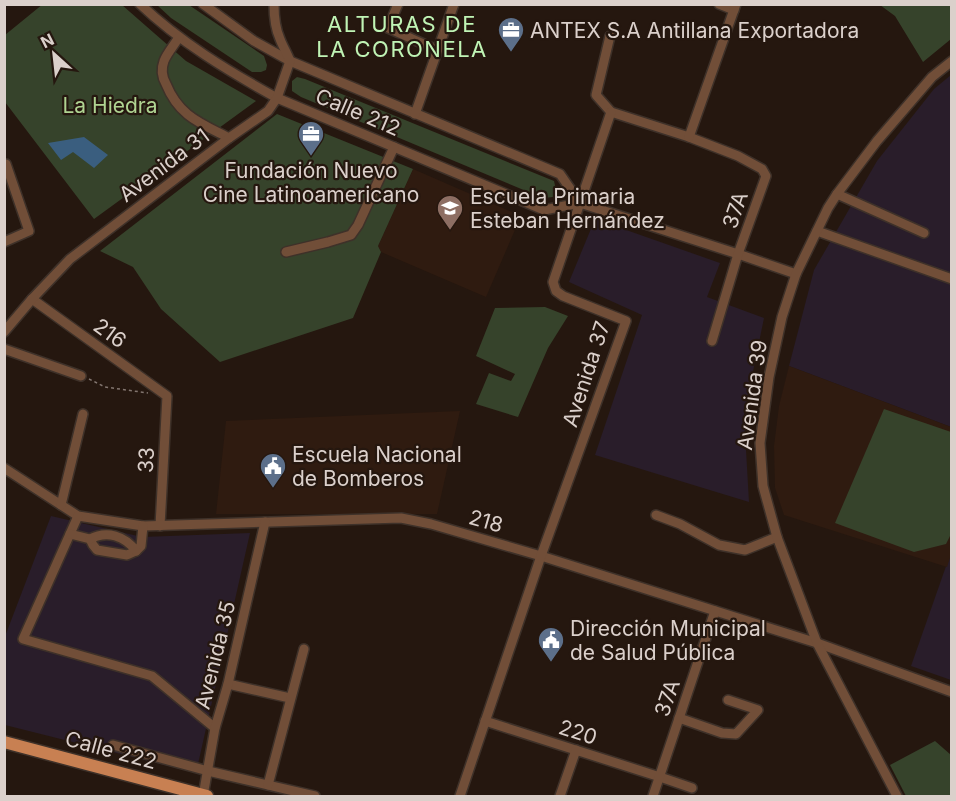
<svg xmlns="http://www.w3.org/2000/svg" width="956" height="801" viewBox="0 0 956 801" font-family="Inter,sans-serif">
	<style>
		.industrial { fill: #291d2a }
		.built { fill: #2f1b10 }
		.green { fill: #36432b }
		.water { fill: #3a5e7f }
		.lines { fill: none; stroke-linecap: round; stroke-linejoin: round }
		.minor-casing { stroke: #3e3129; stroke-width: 12 }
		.major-casing { stroke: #3e3129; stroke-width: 15 }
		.path { stroke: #82756f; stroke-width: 1.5; stroke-dasharray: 3 3; stroke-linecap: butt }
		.minor { stroke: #714e38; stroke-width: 9 }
		.major { stroke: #c88052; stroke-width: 12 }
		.labels { text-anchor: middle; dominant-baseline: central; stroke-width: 4.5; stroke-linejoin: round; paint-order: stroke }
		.poi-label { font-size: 21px; fill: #dbd0cb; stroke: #25170f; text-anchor: start }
		.park-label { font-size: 21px; fill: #afd391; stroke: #25170f }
		.street-label { font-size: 21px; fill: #dbd0cb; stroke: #25170f }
		.neighbourhood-label { font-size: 22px; letter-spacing: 1.5px; fill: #c0f4b5; stroke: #25170f }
	</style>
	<rect width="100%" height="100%" fill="#25170f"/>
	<g class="industrial">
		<polygon points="951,75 951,427 789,366 814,270 877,161 934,89"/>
		<polygon points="595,219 720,263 707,297 764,318 744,415 749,502 595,455 642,315 569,282"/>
		<polygon points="51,516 142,537 250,533 196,773 5,725 4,639"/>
		<polygon points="951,552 951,680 911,666"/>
	</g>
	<g class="built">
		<polygon points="413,169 521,216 486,297 381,252 378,246"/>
		<polygon points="789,366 951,427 952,552 947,567 784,515 775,488 774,446 779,406"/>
		<polygon points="460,411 437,514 216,514 226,421"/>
	</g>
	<g class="green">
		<polygon points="43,4 122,5 186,61 256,101 94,219 5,102 5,35"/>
		<polygon points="157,5 189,5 264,56 267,65 266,70 261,72 252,72 171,18"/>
		<polygon points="880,5 951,5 951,39 923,62 895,16"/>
		<polygon points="297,77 305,79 554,181 556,190 553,197 543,198 301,97 292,91 292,81"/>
		<polygon points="277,114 413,169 378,246 381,252 353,318 220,362 161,309 133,267 100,251"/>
		<polygon points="545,307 568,316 548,348 518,417 476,404 489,373 511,381 515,374 476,356 495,308"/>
		<polygon points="884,409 951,432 952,532 946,544 914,552 835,523"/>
		<polygon points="935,741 951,755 951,796 906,796 890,765"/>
	</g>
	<polygon class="water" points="84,137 108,155 94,168 73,152 61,160 48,143"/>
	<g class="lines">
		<g class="minor-casing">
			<g id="minor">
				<path d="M140,4C180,42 228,71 277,98L544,210L580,203L738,254L796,274"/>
				<polyline points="203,4 254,41 290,61 560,174 580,203"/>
				<polyline points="398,4 388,28 437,50"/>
				<polyline points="719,4 734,10"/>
				<polyline points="610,36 596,95 611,112"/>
				<path d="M179,37C175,44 167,53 164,61C161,69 162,77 166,84C179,116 200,123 229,138"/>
				<polyline points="611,112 689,137 738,156 762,169 766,176 738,254 712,341"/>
				<polyline points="415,114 454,4"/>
				<polyline points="689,137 736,4"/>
				<polyline points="837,194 924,233"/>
				<polyline points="817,231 952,279"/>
				<polyline points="4,242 29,231 6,164"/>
				<polyline points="286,252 328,242 351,235 358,225 394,147"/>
				<polyline points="32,299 167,396 160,526"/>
				<path d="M4,332L32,299L70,259L229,138L268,111L277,98L290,61C287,53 283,47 280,39C275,28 274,16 274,4"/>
				<polyline points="4,349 81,376"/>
				<polyline points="4,468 78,516 143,526 401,518 431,524 541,556 817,643 952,692"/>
				<polyline points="61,505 83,414"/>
				<polyline points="656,515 680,524 719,545 745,550 777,537"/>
				<polyline points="78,516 23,639 152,676 215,728"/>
				<polyline points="70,534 90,539 93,545 97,550 127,555 136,551 141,546 143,526"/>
				<path d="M90,539C107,530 125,536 136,551"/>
				<polyline points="228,684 290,698"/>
				<polyline points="679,718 722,733 736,734 758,710 728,700"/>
				<polyline points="485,721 660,777 692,788"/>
				<polyline points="113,745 208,771 315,796"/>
				<polyline points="268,785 304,649"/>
				<polyline points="203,796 215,728 228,684 265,522"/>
				<polyline points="460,796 541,556 626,321 563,296 556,291 553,282 611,112"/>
				<polyline points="560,796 576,750"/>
				<polyline points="653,796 715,611"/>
				<polyline points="897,796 817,643 777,537 763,486 760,443 769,377 782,317 796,274 828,208 837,194 877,141 932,77 952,61"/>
			</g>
		</g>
		<g class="major-casing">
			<polyline id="major" points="4,742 207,796"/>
		</g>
		<polyline class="path" points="89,379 105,387 148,393"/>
		<use href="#minor" class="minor"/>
		<use href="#major" class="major"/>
	</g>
	<defs>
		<g id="office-pin" transform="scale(1.35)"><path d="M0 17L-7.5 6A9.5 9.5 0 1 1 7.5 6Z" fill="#5c6f8a" stroke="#25170f"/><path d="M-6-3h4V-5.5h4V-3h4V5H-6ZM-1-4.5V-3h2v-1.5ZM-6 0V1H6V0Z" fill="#fff"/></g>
		<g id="school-pin" transform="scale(1.35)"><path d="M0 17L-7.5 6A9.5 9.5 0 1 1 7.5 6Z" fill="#8d6e63" stroke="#25170f"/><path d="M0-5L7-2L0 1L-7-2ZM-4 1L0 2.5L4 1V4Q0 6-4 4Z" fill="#fff"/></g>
		<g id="civic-pin" transform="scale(1.35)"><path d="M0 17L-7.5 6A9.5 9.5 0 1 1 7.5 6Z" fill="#5c6f8a" stroke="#25170f"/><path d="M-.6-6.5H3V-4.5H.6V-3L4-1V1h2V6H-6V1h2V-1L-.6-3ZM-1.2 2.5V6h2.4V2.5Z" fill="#fff"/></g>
	</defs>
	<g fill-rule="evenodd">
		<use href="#office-pin" x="511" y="30"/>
		<use href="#office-pin" x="311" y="134"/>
		<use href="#school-pin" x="450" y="208"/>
		<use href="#civic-pin" x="273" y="466"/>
		<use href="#civic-pin" x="551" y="640"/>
	</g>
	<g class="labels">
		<g class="poi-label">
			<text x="530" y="30">ANTEX S.A Antillana Exportadora</text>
			<text x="311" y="170" text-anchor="middle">Fundación Nuevo<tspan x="311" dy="24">Cine Latinoamericano</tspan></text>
			<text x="470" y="196">Escuela Primaria<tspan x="470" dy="24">Esteban Hernández</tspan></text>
			<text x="292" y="454">Escuela Nacional<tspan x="292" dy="24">de Bomberos</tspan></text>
			<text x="570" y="628">Dirección Municipal<tspan x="570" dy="24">de Salud Pública</tspan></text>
		</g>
		<g class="park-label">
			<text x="110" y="105">La Hiedra</text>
		</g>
		<g class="street-label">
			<text transform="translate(358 112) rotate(23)">Calle 212</text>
			<text transform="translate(164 165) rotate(-37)">Avenida 31</text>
			<text transform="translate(735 210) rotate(-71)">37A</text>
			<text transform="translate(110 333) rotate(36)">216</text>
			<text transform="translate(586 374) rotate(-72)">Avenida 37</text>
			<text transform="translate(752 395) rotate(-82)">Avenida 39</text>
			<text transform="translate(146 460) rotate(-87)">33</text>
			<text transform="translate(486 521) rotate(16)">218</text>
			<text transform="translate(215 655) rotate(-76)">Avenida 35</text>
			<text transform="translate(667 698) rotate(-71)">37A</text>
			<text transform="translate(578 732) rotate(18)">220</text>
			<text transform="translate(111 750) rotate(15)">Calle 222</text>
		</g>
		<g class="neighbourhood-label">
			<text x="402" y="24">ALTURAS DE<tspan x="402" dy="25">LA CORONELA</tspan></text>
		</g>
	</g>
	<rect width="956" height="801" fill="none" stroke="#dbd0cb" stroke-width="12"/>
	<g transform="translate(54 54) rotate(333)" stroke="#25170f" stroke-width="4.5" paint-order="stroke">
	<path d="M0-4.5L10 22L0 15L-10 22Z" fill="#dbd0cb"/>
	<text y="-9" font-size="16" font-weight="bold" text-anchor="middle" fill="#dbd0cb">N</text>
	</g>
</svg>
